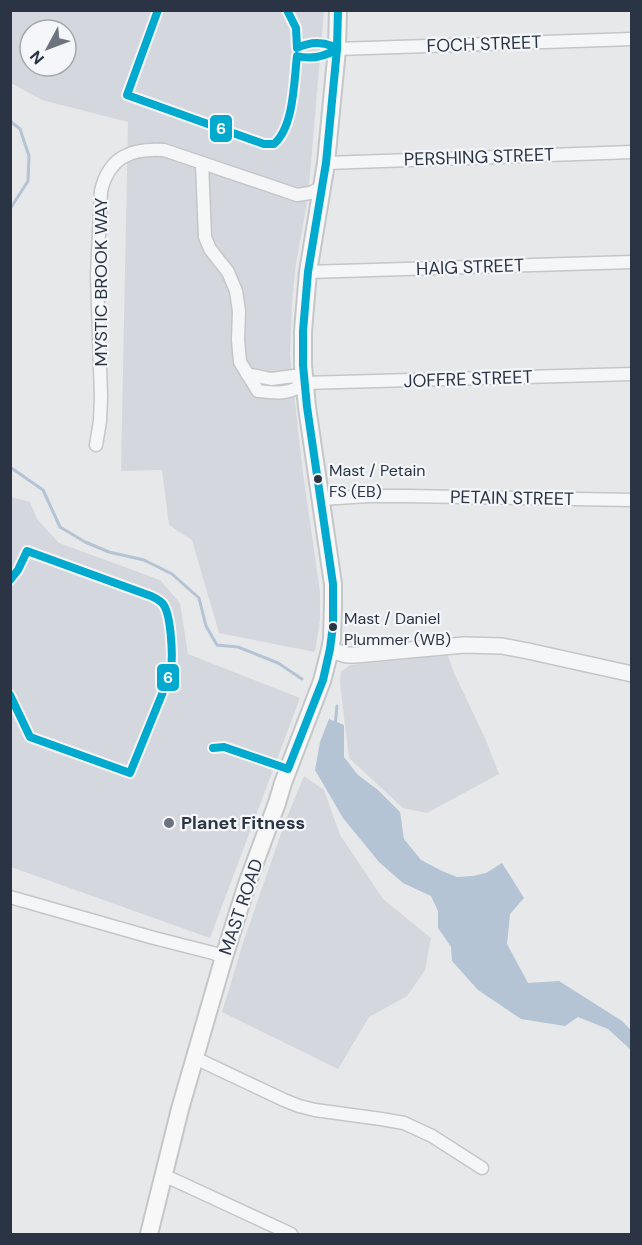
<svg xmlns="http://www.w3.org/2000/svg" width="642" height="1245" viewBox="0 0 642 1245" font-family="'DM Sans',sans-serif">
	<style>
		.built { fill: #d4d7dd; fill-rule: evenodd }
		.water { fill: #b4c4d5 }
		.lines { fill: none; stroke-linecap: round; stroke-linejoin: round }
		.stream { stroke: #b4c4d5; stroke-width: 3 }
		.minor-casing { stroke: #c4c6c8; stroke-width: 15 }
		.tertiary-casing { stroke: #c4c6c8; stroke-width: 18 }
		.secondary-casing { stroke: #c4c6c8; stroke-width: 20 }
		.minor { stroke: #f5f6f7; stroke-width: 12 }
		.tertiary { stroke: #f5f6f7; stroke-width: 15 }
		.secondary { stroke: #f8f8f8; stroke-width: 16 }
		.bus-1-casing { stroke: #f4f6f9; stroke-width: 12 }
		.bus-1 { stroke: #00a9ce; stroke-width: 8 }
		.bus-dot { fill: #2b3445; stroke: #f4f6f9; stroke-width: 2 }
		.poi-dot { fill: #6c737f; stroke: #f4f6f9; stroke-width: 2 }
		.labels { text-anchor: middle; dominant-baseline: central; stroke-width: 4.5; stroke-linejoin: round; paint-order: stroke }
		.bus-label { font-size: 16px; fill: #2b3445; stroke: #f4f6f9; text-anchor: start }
		.street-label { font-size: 18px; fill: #2b3445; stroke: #f4f6f9 }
		.poi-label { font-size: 18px; font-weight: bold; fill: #2b3445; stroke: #f4f6f9; text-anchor: start }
		.line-badge { stroke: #f4f6f9; stroke-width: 2 }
		.badge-label { font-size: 16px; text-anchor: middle; font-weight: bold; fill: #fff }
	</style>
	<rect width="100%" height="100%" fill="#e6e8ea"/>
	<g class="built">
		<path d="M10,11H324L308,197L295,270L292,304L290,355L302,466L320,592V620L315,652L219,633L192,540L169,525L162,470L121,471L128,122L42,100L11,83ZM30,30H66V66H30Z"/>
		<polygon points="11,497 30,502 37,519 59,543 160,580 180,603 188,654 300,698 210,938 11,867"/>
		<polygon points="447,653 454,673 485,738 499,774 427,813 403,808 349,758 340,683 341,672 350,665 429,657"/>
		<polygon points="304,776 324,790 340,835 383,899 431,938 425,970 407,996 369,1017 338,1069 222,1012 243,943 285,822"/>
	</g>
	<polygon class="water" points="329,719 344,725 344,757 358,775 378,790 400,812 404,839 421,860 442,871 457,877 473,876 486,873 502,863 524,898 510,914 507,944 528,983 559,981 622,1021 631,1030 631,1050 608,1029 578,1017 565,1026 521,1019 478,990 452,961 451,947 438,928 438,911 431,896 403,883 379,862 343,818 315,770 320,742"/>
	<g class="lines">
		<g class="stream">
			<polyline points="10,121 20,129 29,156 28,181 10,209"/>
			<polyline points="10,467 43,490 60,527 85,542 109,552 144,560 172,574 199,598 206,626 217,645 238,647 278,663 302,679"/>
			<polyline points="335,726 337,706"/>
		</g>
		<g class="minor-casing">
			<g id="minor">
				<polyline points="337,49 632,39"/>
				<path d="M202,163L205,237L210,249L228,272L236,291L239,311L238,340L240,362L258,391C275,393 290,395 304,383"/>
				<polyline points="326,163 632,152"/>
				<polyline points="308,272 632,262"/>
				<polyline points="247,374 271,379 294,376 304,383"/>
				<polyline points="304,383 632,374"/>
				<path d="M96,445L100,421L101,397L97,275L101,191C109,157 131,148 164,150L297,195L310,193L323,187"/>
				<polyline points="321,499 369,496 405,496 632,500"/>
				<polyline points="10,897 154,938 213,953 224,957"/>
				<polyline points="195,1058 284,1100 299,1106 315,1110 381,1119 404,1123 432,1136 482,1168"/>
				<polyline points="163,1175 183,1184 291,1234"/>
			</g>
		</g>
		<g class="tertiary-casing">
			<polyline id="tertiary" points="330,650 347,655 356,655 464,645 502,646 528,651 632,674"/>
		</g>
		<g class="secondary-casing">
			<polyline id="secondary" points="149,1234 180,1109 224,957 247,884 277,803 283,783 322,681 330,650 332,639 333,604 333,584 307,407 303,365 303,331 308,272 326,163 337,49 338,10"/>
		</g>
		<use href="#minor" class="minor"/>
		<use href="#tertiary" class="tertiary"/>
		<use href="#secondary" class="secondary"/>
		<g class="bus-1-casing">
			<g id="bus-1">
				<path d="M158,10L127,95L264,144H274C294,127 294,81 297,56C312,60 324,57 337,49"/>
				<path d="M287,10L296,28L297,48C309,42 320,41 332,46"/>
				<path d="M10,580L18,570L27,551L151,596C155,598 160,600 163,604C171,614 173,655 171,668C170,672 168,677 167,682L130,773L30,737L10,695"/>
				<polyline points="213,748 224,747 288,769 323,680 330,649 333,625 333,584 307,407 303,365 303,331 308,272 326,163 337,49 338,10"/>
			</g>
		</g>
		<use href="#bus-1" class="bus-1"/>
	</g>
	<g class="bus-dot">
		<circle cx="318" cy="479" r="5"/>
		<circle cx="333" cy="627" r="5"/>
	</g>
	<circle class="poi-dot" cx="169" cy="823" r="6"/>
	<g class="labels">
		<g class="bus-label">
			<text x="329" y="470">Mast / Petain<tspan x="329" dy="21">FS (EB)</tspan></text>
			<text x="344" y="618">Mast / Daniel<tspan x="344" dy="21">Plummer (WB)</tspan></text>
		</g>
		<g class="street-label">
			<text transform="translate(484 44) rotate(-2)">FOCH STREET</text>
			<text transform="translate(479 157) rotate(-2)">PERSHING STREET</text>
			<text transform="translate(470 267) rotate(-2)">HAIG STREET</text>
			<text transform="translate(101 282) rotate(-90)">MYSTIC BROOK WAY</text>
			<text transform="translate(468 379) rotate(-2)">JOFFRE STREET</text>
			<text transform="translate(512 498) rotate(1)">PETAIN STREET</text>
			<text transform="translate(241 907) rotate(-71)">MAST ROAD</text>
		</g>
		<g class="poi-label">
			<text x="181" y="823">Planet Fitness</text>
		</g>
	</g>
	<g class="line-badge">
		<rect x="209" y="114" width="24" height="29" rx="6" fill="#00a9ce"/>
		<rect x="156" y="663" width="24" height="29" rx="6" fill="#00a9ce"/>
	</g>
	<g class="badge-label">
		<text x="221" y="134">6</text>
		<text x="168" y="683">6</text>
	</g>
	<rect width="642" height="1245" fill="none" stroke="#2b3445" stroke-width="24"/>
	<g transform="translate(48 48) rotate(229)"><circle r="28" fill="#f4f6f9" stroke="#a4a8b1" stroke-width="1.5"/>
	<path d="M0-4.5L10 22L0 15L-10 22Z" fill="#6c737f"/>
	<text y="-9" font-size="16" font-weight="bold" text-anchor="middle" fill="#2b3445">N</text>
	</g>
</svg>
